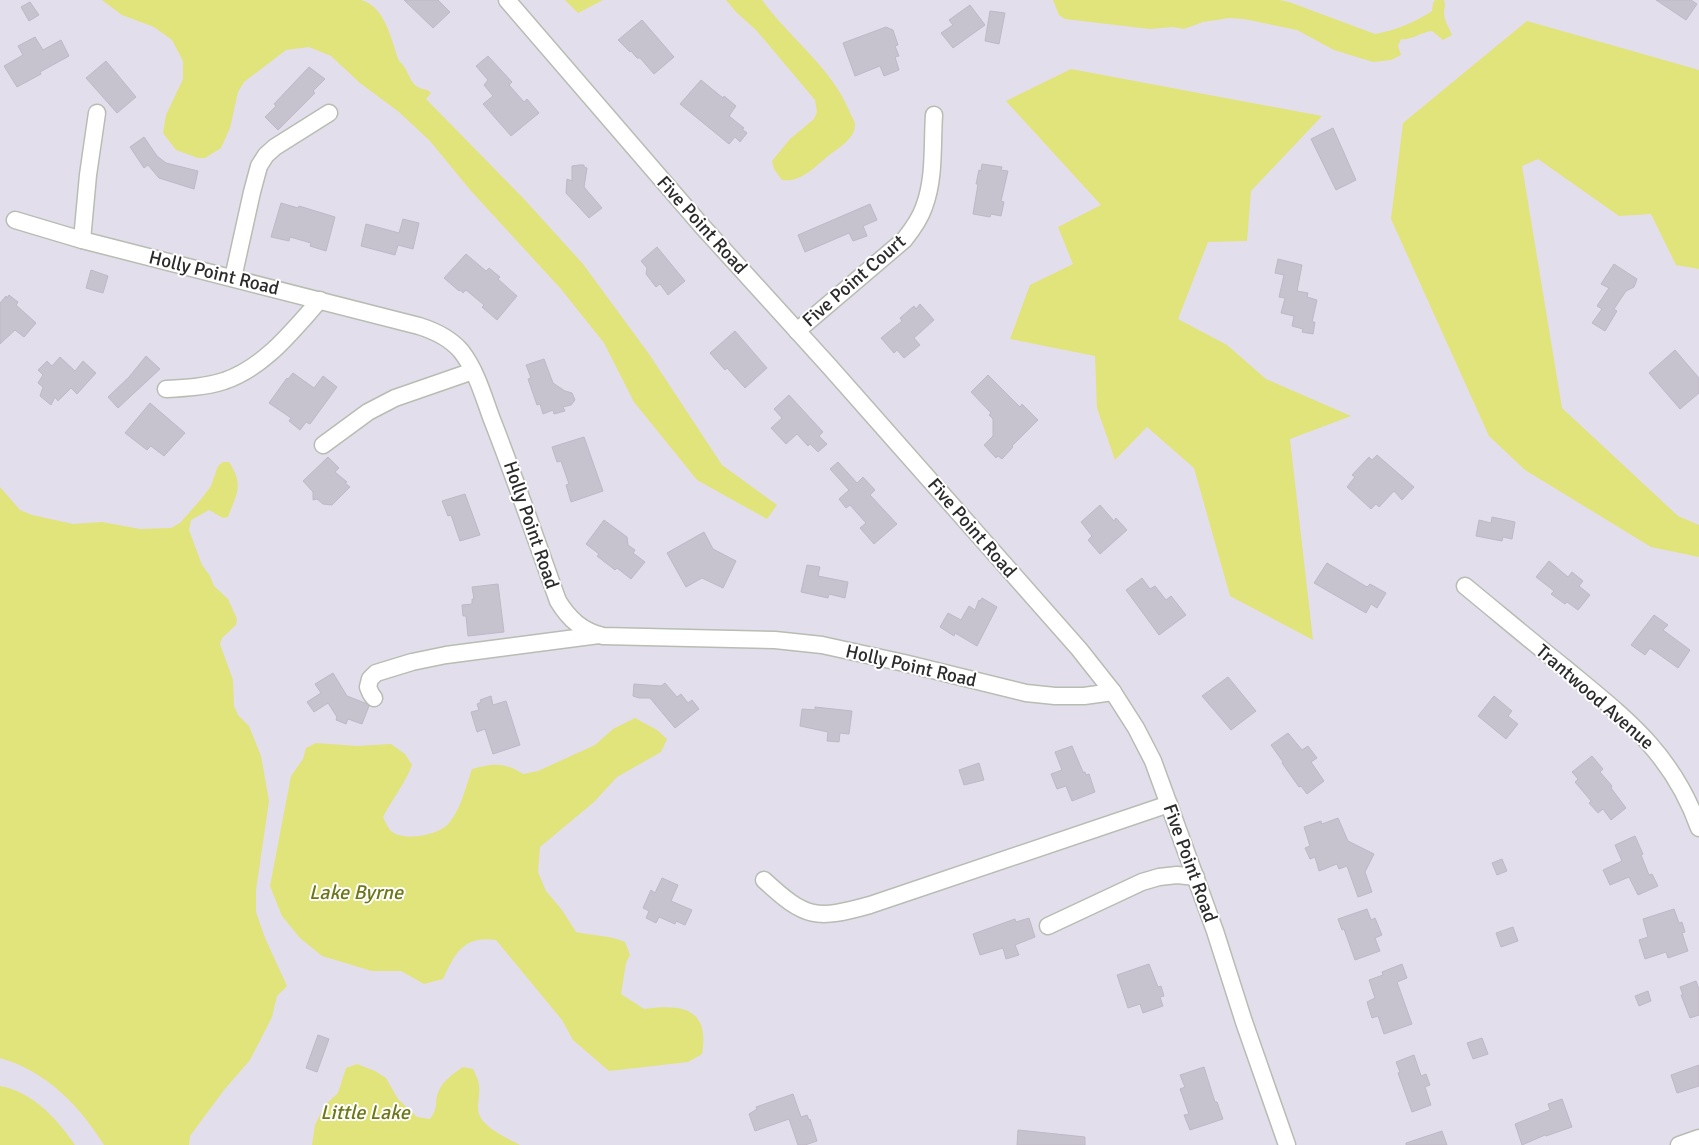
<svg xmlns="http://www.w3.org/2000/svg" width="1699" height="1145" viewBox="0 0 1699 1145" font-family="Signika,sans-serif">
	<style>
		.water { fill: #e0e47a }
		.building { fill: #c7c3ce; stroke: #beb8c7 }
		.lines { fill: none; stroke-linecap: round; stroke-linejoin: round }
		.minor-casing { stroke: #b7bdb2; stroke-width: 19 }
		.minor { stroke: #fff; stroke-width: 16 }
		.labels { text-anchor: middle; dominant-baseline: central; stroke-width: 4; stroke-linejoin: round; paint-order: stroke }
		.street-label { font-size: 19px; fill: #2b2b2b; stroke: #fff }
		.water-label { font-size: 20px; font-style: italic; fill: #6c7717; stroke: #fff }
	</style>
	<rect width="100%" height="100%" fill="#e3deeb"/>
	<g class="water">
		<path d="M102,0H361C386,7 391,40 399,61C408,68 408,79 416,86C421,90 427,88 431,93L426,99L524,199L583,264L649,354L722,465L777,505L767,519L697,480L634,402L604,343L561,289L471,191L430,141L399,112L360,83L331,56L309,47L286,50L244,82L238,92L230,128L221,148L205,158H198L176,150L163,133L166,115L183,79V61L172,40L154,27L122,15Z"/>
		<polygon points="565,0 603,0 578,13"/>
		<path d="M726,0H762C790,39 833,68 851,115C853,118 855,122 855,125C855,139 837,149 828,156C815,167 800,183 782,180L774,169L772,161L790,139L814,119L817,112L815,100L756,30L736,12Z"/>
		<path d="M1053,0H1279L1289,2L1375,34C1394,31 1416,22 1432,11L1433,3L1435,0H1444C1446,6 1444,8 1444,13C1444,20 1449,28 1452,35L1443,40L1432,31C1421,32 1410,41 1401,39L1398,46L1401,55L1391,60L1373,62L1334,50L1297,30L1244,19L1229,18L1203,22L1184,29L1173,27L1150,29L1065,19L1059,15Z"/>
		<polygon points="1527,21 1699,70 1699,269 1676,265 1651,214 1619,216 1538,159 1522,166 1562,408 1678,516 1699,525 1699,557 1651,547 1525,470 1489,436 1391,219 1403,123"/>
		<polygon points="1071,69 1322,116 1251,191 1247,241 1208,242 1178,319 1227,345 1266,379 1351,416 1290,439 1313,640 1230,596 1194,468 1147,427 1115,460 1097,408 1095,356 1010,339 1030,285 1073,264 1058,227 1101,205 1006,101"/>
		<path d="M223,462H229C244,485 237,493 228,517L223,518L209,510L191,520L189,530L202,565L210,576L214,586L228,599L237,619L236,625L222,638L220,644L233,680L234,706L238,715L249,726L261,756L269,801L256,890V912L265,938L287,986L277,996L272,1017L250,1060L224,1090L190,1136L189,1145H104C79,1105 46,1071 0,1058V487L20,510L32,515L73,524L102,522L140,529L171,528L180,523L202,498L211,486L218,466Z"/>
		<path d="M635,718L657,730L667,739L661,752L617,777L594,802L540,847L538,872L546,891L562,910L576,932C593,936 609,935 625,942L630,955L626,963L621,994L644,1009C682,1004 710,1008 702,1054L688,1062L609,1071L573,1040L562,1020L496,940C464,935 455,953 443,979L424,984L401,971H372L322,956L300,938L282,916L270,886L291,776L303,759L306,748L316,743L357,746L391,744L405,754L412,765C405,784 392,799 383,817C385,821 388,828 391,831C403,842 440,835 449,823C461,809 466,786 472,769C493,763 505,762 523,774L538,771L595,745L613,729Z"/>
		<path d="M357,1064L375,1071L386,1078L398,1099L417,1117L430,1119C439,1107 434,1104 438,1093C441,1082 454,1073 463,1067L473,1069C482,1086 479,1090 478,1107C477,1126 506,1137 520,1145H312L315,1125L325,1105L338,1093L346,1068Z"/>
		<path d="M0,1086C33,1092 56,1118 75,1145H0Z"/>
	</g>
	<g class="building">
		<polygon points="404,0 438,0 450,12 433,28"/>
		<polygon points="1656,0 1691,0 1697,4 1686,20"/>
		<polygon points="30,2 39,15 29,21 21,7"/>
		<polygon points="970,5 985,25 953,48 941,33 953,25 949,20"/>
		<polygon points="990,11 1005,13 999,44 985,41"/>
		<polygon points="642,20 674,57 654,74 640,58 637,58 631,51 630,52 618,40"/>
		<polygon points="886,27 893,30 898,45 895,46 899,56 895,57 899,70 884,76 880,66 855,76 843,43"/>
		<polygon points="35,37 43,50 61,40 69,56 40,72 41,74 17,87 4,66 23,55 18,46"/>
		<polygon points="488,56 512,82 509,85 524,102 527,99 539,113 511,136 483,104 493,96 484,85 488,80 476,66"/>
		<polygon points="106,61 136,97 117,113 86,78"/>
		<polygon points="309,67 325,79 313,91 315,93 278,130 265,117 276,106 274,104"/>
		<polygon points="701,80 723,98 724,96 736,106 729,116 744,128 742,129 747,133 740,142 735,137 729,144 680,104"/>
		<polygon points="1333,128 1356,180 1336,190 1311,139"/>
		<polygon points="144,137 157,156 166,163 198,171 194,189 159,178 148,165 144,168 130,147"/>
		<polygon points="982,164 1002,167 1001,170 1008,171 1001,201 1004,202 1001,216 991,214 990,217 973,214 978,184 976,184 979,170 981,171"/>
		<polygon points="579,165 584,165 584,167 587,168 584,187 602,208 589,218 566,193 567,179 572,181 572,166"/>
		<polygon points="281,203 298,208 299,206 335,217 326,251 310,246 311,243 290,237 289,241 271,237"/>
		<polygon points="870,204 877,220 863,226 867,236 853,241 849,233 805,252 798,235"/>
		<polygon points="403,219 419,223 413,249 398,245 395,255 361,246 366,224 399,233"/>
		<polygon points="657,247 685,281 668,295 660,284 656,287 646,274 647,268 641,261"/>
		<polygon points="466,254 486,271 489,268 500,277 498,279 517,296 497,320 482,307 484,305 466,290 463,293 460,290 459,291 444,278"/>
		<polygon points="1278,259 1302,265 1297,291 1308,293 1307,297 1317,300 1312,322 1315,322 1313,334 1302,332 1303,329 1292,326 1294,316 1281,313 1285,298 1279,297 1284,275 1275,273"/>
		<polygon points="1614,264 1637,279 1634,287 1626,291 1614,309 1617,311 1605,331 1592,323 1602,309 1597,306 1609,288 1601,284"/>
		<polygon points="91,270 108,276 103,293 86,288"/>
		<polygon points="9,295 18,302 16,305 36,323 24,337 15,330 0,344 0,303 6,296 7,298"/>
		<polygon points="920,304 934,320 914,338 920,345 904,358 897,350 894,353 881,338 902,321 900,318 914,306 916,309"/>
		<polygon points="735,331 767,368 745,388 727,368 725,370 710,353"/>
		<polygon points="1675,350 1699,378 1699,393 1680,409 1649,373"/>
		<polygon points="146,356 160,369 118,408 108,397 129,377"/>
		<polygon points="60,357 75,371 83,361 96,373 77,394 71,388 58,401 55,397 51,405 40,396 43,387 38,383 43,375 38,370 47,361 52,366"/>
		<polygon points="544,359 553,383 565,391 572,393 575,400 571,405 563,407 565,411 554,414 553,410 543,414 540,404 537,405 528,379 531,378 526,365"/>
		<polygon points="293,373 314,388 323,376 337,387 310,424 306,422 300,430 289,421 291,418 269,403 287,378 288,379"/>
		<polygon points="988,375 1020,407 1022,404 1038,420 1012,446 1013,447 1002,459 998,456 996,458 984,445 993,436 993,419 989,415 991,413 971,392"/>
		<polygon points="789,395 823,432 819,436 827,444 818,452 810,444 808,446 797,434 786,444 771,428 782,418 774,409"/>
		<polygon points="150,403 185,433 164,456 151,446 147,450 125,433"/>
		<polygon points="584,437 603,491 571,502 566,485 569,484 561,461 557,462 552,447"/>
		<polygon points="1377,455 1414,487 1402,500 1394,491 1379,507 1376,504 1371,509 1347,487 1355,477 1352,475 1369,457 1372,460"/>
		<polygon points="328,457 339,468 335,472 347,482 345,483 350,487 332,505 323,504 317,499 313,500 313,492 303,481"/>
		<polygon points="838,462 857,483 863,477 875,490 870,495 897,524 874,544 860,528 866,523 850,505 846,508 839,499 849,490 830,469"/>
		<polygon points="465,494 480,535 460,541 451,515 448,516 442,501"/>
		<polygon points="1100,505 1114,521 1116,518 1127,530 1100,554 1088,540 1092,536 1081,522"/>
		<polygon points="1492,517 1515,522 1512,539 1503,537 1502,541 1476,536 1479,520 1491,523"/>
		<polygon points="604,520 627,537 628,545 635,550 633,553 645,562 631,579 617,568 615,570 597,556 599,554 586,544"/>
		<polygon points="704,532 713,549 736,561 723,588 702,578 686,587 667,553"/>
		<polygon points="1549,561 1568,577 1572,572 1583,581 1579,586 1590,595 1578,610 1567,602 1565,604 1551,594 1554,591 1536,577"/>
		<polygon points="1327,563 1367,587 1370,584 1386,593 1377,608 1371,604 1366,613 1314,583"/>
		<polygon points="807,565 820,567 818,576 848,582 845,598 829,594 828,598 801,592"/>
		<polygon points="1142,578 1150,589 1155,586 1166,600 1171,596 1186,615 1159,635 1126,590"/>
		<polygon points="498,584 504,632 468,636 466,616 463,616 462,605 472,604 472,599 474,599 472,587"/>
		<polygon points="982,598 997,607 977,646 955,633 954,636 940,627 948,613 961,620 969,606 975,610 979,600 980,601"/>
		<polygon points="1654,615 1668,625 1663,630 1690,650 1678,668 1650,648 1645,655 1631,645"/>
		<polygon points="333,673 347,696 365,703 369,706 362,724 348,719 346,724 336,720 337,717 328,703 314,712 307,702 321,693 315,684"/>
		<polygon points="1228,677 1256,711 1231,730 1202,696"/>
		<polygon points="665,683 677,697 681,694 688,703 692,700 699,709 675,728 650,698 639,698 633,696 634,684 661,686"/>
		<polygon points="491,696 493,705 506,701 520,745 493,754 485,729 477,732 471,712 479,710 477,704 481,702 480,700"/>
		<polygon points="1494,696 1512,711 1508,716 1518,724 1506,739 1478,716"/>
		<polygon points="815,707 852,711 849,734 840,733 839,742 827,741 828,732 800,726 802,709 815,710"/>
		<polygon points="1288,733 1302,750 1308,746 1317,758 1311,762 1324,781 1307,794 1301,786 1299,787 1282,763 1283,762 1271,745"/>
		<polygon points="1072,746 1083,772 1085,772 1086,775 1089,774 1095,792 1072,801 1066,786 1057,789 1051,774 1062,770 1055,752"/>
		<polygon points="1592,756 1603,769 1600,772 1612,786 1611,788 1626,808 1611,820 1603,809 1598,813 1589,803 1591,801 1575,782 1578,779 1572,772"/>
		<polygon points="979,763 984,780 964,785 959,770"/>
		<polygon points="1338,818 1348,841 1374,854 1365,872 1372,892 1358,897 1347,866 1339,869 1337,864 1319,871 1315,857 1310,859 1305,848 1310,846 1304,827 1321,821 1322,824"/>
		<polygon points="1635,836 1643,854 1641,855 1649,875 1652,874 1658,886 1638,895 1629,877 1610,885 1603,870 1622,861 1615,845"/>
		<polygon points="1502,859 1507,871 1497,875 1492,863"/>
		<polygon points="662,878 678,885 671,901 692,910 685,925 676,921 675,924 659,917 656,923 646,918 649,911 643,908 651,890 655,893"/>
		<polygon points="1367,909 1371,920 1375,918 1382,935 1375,938 1380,951 1355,960 1344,929 1342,930 1338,919"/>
		<polygon points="1674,909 1679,923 1682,922 1685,932 1682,933 1688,951 1668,958 1666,952 1645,959 1639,940 1648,937 1643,919"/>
		<polygon points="1029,918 1035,937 1015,945 1019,955 1006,959 1003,948 980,955 973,934 1015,919 1016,922"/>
		<polygon points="1513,927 1518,941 1501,947 1496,933"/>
		<polygon points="1149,964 1158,987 1161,986 1164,996 1160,997 1163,1006 1143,1013 1140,1004 1128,1008 1117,975"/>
		<polygon points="1402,964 1407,978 1397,982 1412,1024 1384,1034 1378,1016 1372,1018 1367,1002 1375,998 1369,980 1383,975 1382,972"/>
		<polygon points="1696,981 1699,989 1699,1015 1690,1018 1681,995 1683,995 1680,987"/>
		<polygon points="1648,991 1651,1001 1639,1006 1635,996"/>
		<polygon points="318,1035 329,1039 317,1072 306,1068"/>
		<polygon points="1482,1038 1488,1054 1473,1059 1467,1043"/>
		<polygon points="1414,1055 1421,1076 1426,1074 1430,1085 1425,1087 1431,1105 1412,1112 1398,1073 1400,1072 1396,1062"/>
		<polygon points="1699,1065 1699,1086 1677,1093 1671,1075"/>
		<polygon points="1204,1067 1215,1102 1217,1102 1223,1119 1190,1130 1184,1115 1189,1114 1180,1089 1185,1087 1180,1075"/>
		<polygon points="793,1094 801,1117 807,1115 809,1120 810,1119 817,1141 805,1145 798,1145 789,1119 755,1131 749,1114 757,1109 756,1107"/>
		<polygon points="1562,1099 1572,1127 1546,1136 1545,1135 1522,1145 1515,1124 1550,1110 1548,1104"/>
		<polygon points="1018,1130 1085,1137 1085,1145 1017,1145"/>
		<polygon points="1442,1131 1447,1145 1406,1145 1406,1143"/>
	</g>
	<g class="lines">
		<g class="minor-casing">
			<g id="minor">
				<polyline points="507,0 701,225 829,366 1079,649 1113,692 1136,728 1153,761 1215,931 1244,1022 1287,1145"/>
				<path d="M15,220L82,240L419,326C435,331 450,338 461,351C476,370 483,395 491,417C515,478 536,540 558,601C569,619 582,631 603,636L775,640L822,645L904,663L1026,693L1055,696H1084L1113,692"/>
				<polyline points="82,240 88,175 97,113"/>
				<polyline points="233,278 252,192 259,166 266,155 275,147 329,113"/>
				<path d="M797,331L904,240C912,230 920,219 924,207C935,178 932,145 934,115"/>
				<path d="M166,389C185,388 205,387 224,381C265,367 292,331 320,300"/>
				<polyline points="323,445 368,412 395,398 473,371"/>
				<path d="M1465,586C1498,613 1531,641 1565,668C1624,717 1672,752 1699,828"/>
				<polyline points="374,698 371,694 368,687 370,679 376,673 412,662 446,655 599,635"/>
				<path d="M764,880C806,919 816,920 870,905L1169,804"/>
				<polyline points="1048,926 1142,882 1159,877 1177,875 1196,877"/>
				<polyline points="1679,1145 1699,1138"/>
			</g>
		</g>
		<use href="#minor" class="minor"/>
	</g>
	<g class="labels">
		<g class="street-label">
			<text transform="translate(702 225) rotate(48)">Five Point Road</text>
			<text transform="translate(214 273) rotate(14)">Holly Point Road</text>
			<text transform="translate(854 281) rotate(-41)">Five Point Court</text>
			<text transform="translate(531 525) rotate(71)">Holly Point Road</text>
			<text transform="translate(972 528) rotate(49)">Five Point Road</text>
			<text transform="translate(911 666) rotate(13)">Holly Point Road</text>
			<text transform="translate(1595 697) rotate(41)">Trantwood Avenue</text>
			<text transform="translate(1190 863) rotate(70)">Five Point Road</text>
		</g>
		<g class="water-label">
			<text x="356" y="892">Lake Byrne</text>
			<text x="365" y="1112">Little Lake</text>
		</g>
	</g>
</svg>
